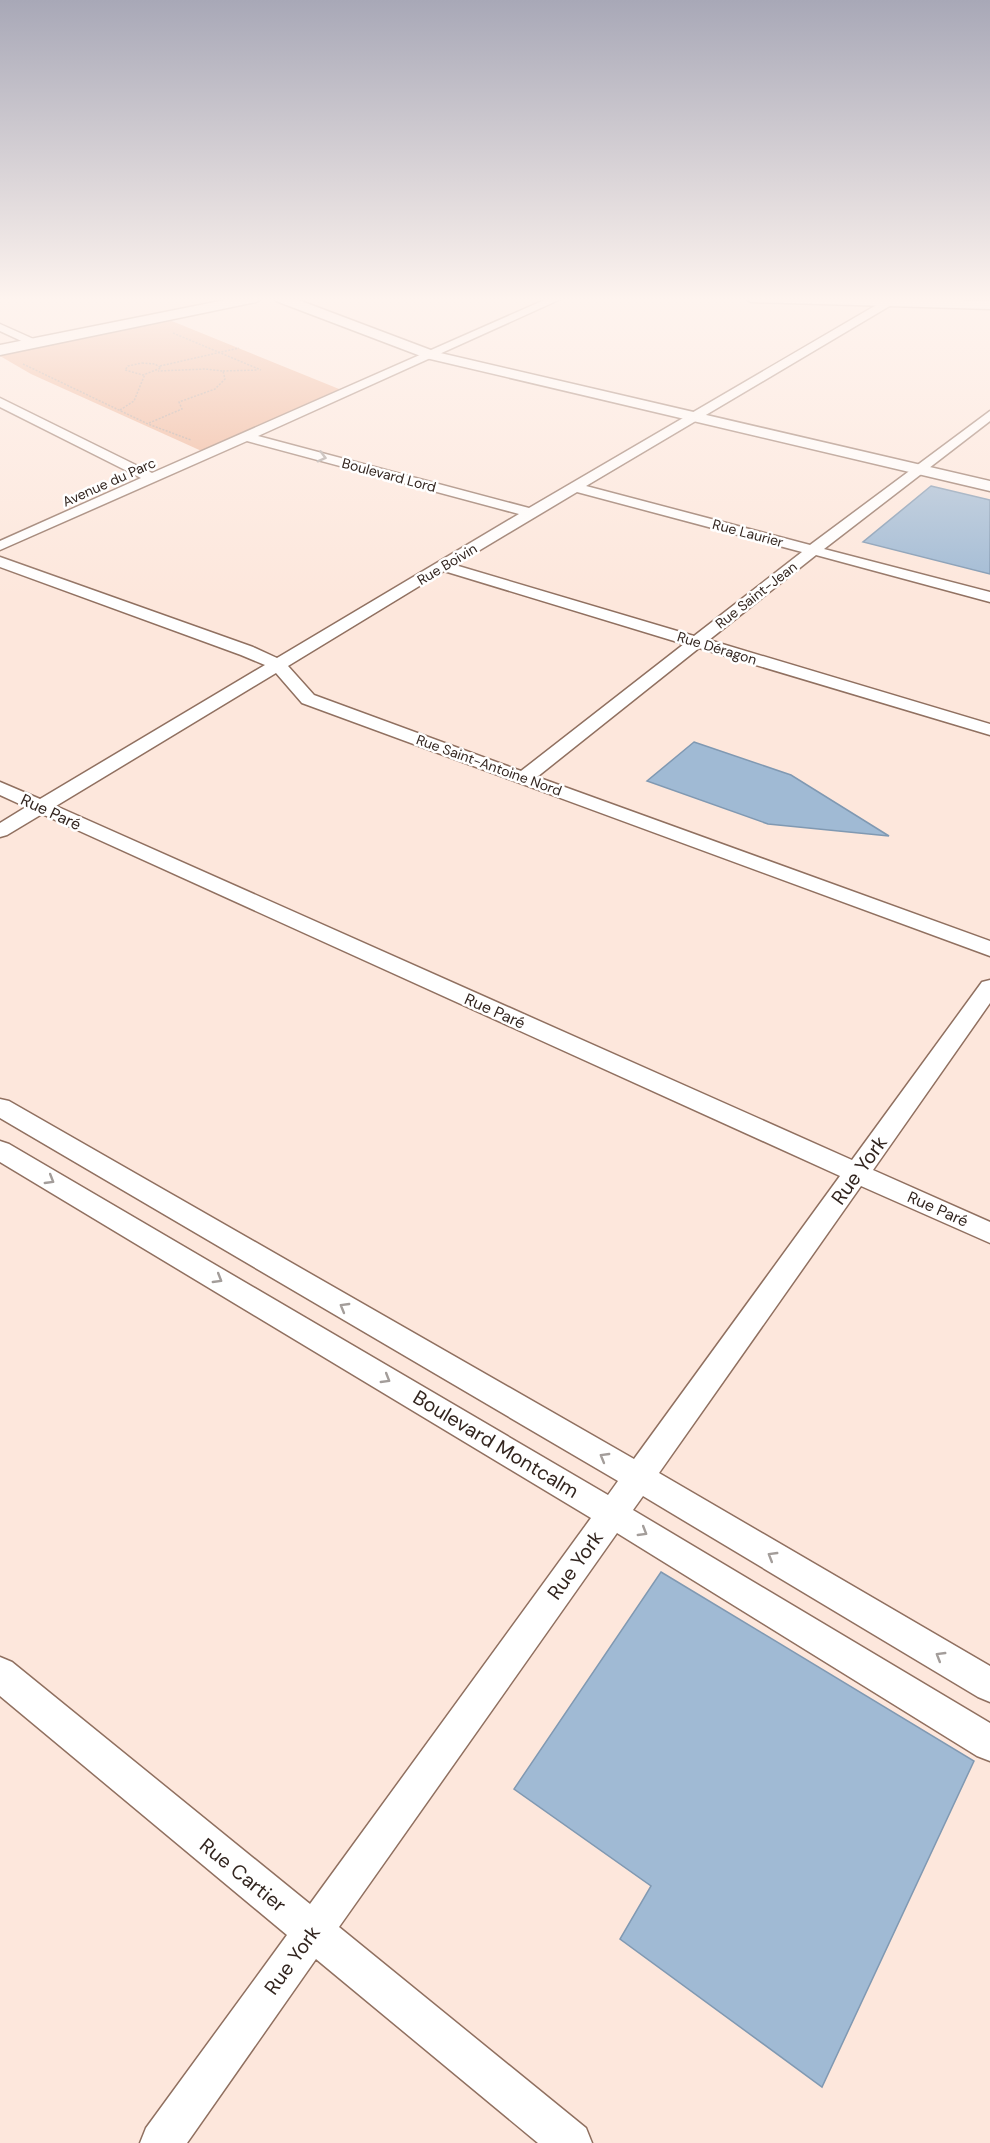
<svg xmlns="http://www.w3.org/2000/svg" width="990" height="2143" viewBox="0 0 990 2143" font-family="'DM Sans',sans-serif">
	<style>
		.green { fill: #edae8f }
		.building { fill: #a0bad4; stroke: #8099b2; stroke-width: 1.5 }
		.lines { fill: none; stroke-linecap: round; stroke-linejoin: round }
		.minor-casing { stroke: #907060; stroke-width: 3 }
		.tertiary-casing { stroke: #907060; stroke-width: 3 }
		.primary-casing { stroke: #907060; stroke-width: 3 }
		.path { stroke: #b09d94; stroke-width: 1.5; stroke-dasharray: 2 1.5; stroke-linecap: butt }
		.minor { fill: #fff; fill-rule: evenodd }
		.tertiary { fill: #fff; fill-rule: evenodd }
		.primary { fill: #fff; fill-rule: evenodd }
		.oneway { stroke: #a39d9a }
		.labels { text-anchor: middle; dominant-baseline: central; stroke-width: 5; stroke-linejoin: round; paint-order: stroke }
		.far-street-label { font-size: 14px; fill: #32251f; stroke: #fff }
		.street-label { font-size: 16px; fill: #32251f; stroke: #fff }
		.near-street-label { font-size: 20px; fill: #32251f; stroke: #fff }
	</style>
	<rect width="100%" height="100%" fill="#fde7dc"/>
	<polygon class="green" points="162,317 344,391 206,453 31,374 0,356 0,350"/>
	<g class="building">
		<polygon points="931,486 990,500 990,574 863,542"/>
		<polygon points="694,742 791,775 889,836 768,824 647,781"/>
		<polygon points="661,1572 974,1761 822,2087 620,1939 651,1886 514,1789"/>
	</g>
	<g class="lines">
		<g class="minor-casing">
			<g id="minor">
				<path d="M549,298H563L258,436L529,508L885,300H893V304L586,486L810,545L990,411V421L824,549L990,592V602L816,555L709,640L990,724V735L699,648L537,777L990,941V956L302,703L276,673L56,806L852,1160L982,982L990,980V1003L873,1170L990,1222V1243L861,1186L659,1473L990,1666V1702L978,1697L643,1496L633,1510L990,1723V1761L977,1756L617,1533L339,1927L586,2128L592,2143H538L316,1959L187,2143H140L146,2128L287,1935L0,1696V1657L12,1662L310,1904L591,1518L0,1162V1141L9,1144L608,1495L618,1481L0,1118V1099L9,1101L634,1459L840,1176L42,814L7,835L0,837V823L26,807L0,795V782L40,799L265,665L241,655L0,567V557L253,647L277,658L519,514L247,441L0,550V541L141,478L0,407V398L152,473ZM577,492L802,552L694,636L455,565ZM444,571L684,644L521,771L314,695L288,666Z"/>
				<polygon points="0,324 38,341 40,343 34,346 30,345 0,331"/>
			</g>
		</g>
		<g class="tertiary-casing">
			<g id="tertiary">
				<polygon points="274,298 293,298 436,352 990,481 990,491 426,358 276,301"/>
				<polygon points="744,298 884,298 990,301 990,309 751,302"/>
			</g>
		</g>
		<g class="primary-casing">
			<polygon id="primary" points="235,298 263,298 256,302 0,355 0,345"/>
		</g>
		<g class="path">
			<polyline points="173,333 261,370"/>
			<polygon points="142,363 155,364 161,368 143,375 125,370 128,366"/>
			<polyline points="23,364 148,424 191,440"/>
			<polyline points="160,366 239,348"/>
			<polyline points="223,371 258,370"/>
			<polyline points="120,410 134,401 145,374"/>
			<polyline points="149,423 182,409 179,402 215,389 225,379 223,371 205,369 158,371"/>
		</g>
		<use href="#minor" class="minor"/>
		<use href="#tertiary" class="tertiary"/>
		<use href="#primary" class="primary"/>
	</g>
	<defs><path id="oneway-chevron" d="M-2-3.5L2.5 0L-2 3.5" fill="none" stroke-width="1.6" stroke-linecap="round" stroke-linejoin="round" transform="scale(1.5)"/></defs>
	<g class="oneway">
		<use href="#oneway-chevron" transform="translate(322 457) rotate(15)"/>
		<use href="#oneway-chevron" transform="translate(50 1180) rotate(31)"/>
		<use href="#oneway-chevron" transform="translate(218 1279) rotate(31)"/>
		<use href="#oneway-chevron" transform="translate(344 1307) rotate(-150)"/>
		<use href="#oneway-chevron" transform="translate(386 1379) rotate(31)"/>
		<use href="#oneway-chevron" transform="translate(604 1457) rotate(-150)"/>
		<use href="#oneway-chevron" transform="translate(643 1532) rotate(31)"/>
		<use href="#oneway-chevron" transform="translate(772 1556) rotate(-149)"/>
		<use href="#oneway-chevron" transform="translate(940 1656) rotate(-149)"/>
	</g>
	<linearGradient id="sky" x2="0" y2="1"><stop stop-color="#a8a8b7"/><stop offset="0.5" stop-color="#fef4ef"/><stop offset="1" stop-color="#fef4ef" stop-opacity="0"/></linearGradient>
	<rect width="990" height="598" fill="url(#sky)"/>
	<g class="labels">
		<g class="far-street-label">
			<text transform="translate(389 475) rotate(15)">Boulevard Lord</text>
			<text transform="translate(109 482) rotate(-24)">Avenue du Parc</text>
			<text transform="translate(748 533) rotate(15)">Rue Laurier</text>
			<text transform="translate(447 564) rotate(-31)">Rue Boivin</text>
			<text transform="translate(756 595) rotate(-38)">Rue Saint-Jean</text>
			<text transform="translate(717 648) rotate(17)">Rue Déragon</text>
			<text transform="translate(489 765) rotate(20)">Rue Saint-Antoine Nord</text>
		</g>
		<g class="street-label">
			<text transform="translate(51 812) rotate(25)">Rue Paré</text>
			<text transform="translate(495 1011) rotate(24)">Rue Paré</text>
			<text transform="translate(938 1209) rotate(24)">Rue Paré</text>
		</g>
		<g class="near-street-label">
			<text transform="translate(859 1170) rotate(-54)">Rue York</text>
			<text transform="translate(496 1444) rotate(31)">Boulevard Montcalm</text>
			<text transform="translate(575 1565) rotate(-54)">Rue York</text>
			<text transform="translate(243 1875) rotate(39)">Rue Cartier</text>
			<text transform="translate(292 1960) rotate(-54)">Rue York</text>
		</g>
	</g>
</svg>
